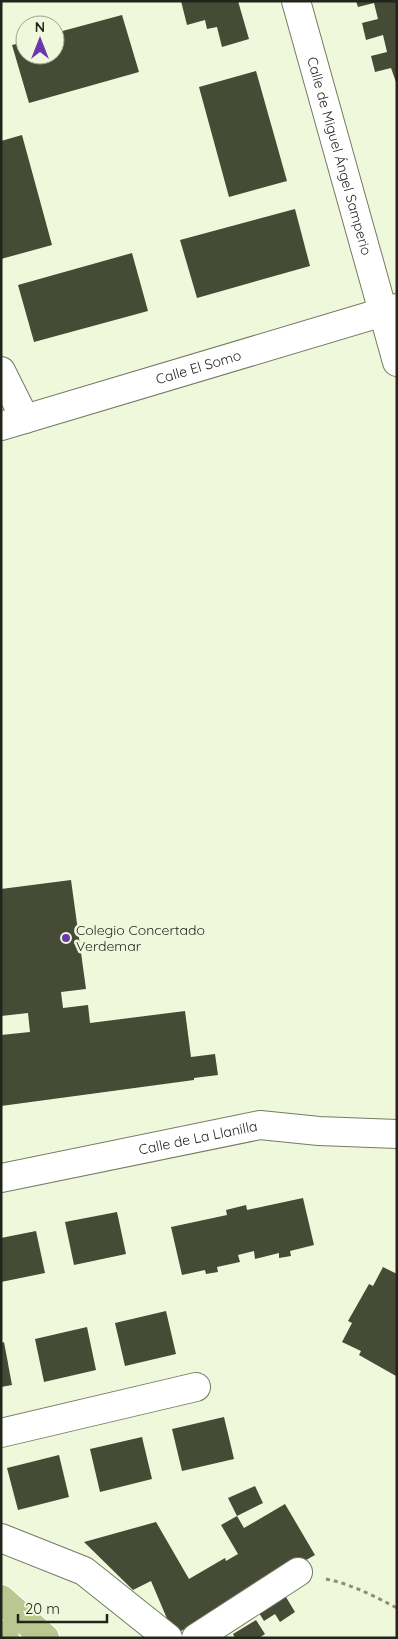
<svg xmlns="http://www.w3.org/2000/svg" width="398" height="1639" viewBox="0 0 398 1639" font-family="Quicksand,sans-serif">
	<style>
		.building { fill: #454b34 }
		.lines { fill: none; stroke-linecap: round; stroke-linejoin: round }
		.minor-casing { stroke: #757b62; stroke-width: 30 }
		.major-casing { stroke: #fff; stroke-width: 30 }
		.path { stroke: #8a8f7c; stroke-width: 3; stroke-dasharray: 4 4; stroke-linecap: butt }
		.minor { stroke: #fff; stroke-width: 28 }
		.major { stroke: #bbc791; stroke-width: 28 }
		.poi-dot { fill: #6c36ad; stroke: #f0f8dc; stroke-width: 2 }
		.labels { text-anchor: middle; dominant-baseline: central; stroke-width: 5; stroke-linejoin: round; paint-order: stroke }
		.street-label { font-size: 14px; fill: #23251b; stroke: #f0f8dc }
		.poi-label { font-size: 14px; fill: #23251b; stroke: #f0f8dc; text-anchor: start }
	</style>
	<rect width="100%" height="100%" fill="#f0f8dc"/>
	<g class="building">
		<polygon points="181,1 238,1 249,39 222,47 217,27 207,29 205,20 187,25"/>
		<polygon points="356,1 397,1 397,85 391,68 375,72 371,56 387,52 383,35 366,40 362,23 378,19 374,3 358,7"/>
		<polygon points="122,15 139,72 29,103 12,45 25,42 25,55 55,55 55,33"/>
		<polygon points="256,71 287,181 229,197 199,87"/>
		<polygon points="22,135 52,245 1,259 1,141"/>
		<polygon points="295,209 310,266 197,298 180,240"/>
		<polygon points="132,253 148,311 34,342 18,285"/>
		<polygon points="71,880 86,989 61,992 63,1008 88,1005 90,1023 185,1011 191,1057 215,1054 218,1075 194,1078 194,1080 1,1106 1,1035 30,1032 28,1013 1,1016 1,889"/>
		<polygon points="303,1198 314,1245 290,1251 291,1256 279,1258 279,1253 255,1259 254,1251 238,1255 240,1262 217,1267 218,1272 206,1274 205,1270 182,1275 171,1227 227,1215 226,1210 246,1205 247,1210"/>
		<polygon points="117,1212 126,1254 74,1265 65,1222"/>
		<polygon points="36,1231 45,1273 1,1282 1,1238"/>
		<polygon points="383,1267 397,1274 396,1376 359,1355 361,1351 342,1342 352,1323 348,1321 369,1284 373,1286"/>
		<polygon points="166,1311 176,1354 125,1366 115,1323"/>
		<polygon points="87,1327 96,1370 44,1382 35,1339"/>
		<polygon points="4,1342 12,1385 1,1387 1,1343"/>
		<polygon points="224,1417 234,1459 182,1471 172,1429"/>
		<polygon points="142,1437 152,1479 100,1492 90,1449"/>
		<polygon points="59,1455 69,1497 18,1510 7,1468"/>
		<polygon points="255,1486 263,1503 237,1516 228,1498"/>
		<polygon points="285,1504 315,1555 174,1635 151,1581 133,1590 84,1542 156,1522 189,1579 225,1558 226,1561 238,1554 221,1525 237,1516 244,1528"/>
		<polygon points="283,1592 295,1612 280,1622 275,1614 264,1621 256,1608"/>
		<polygon points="256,1620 265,1634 259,1638 235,1638 233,1634"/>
	</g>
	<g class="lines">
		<g class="minor-casing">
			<g id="minor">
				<path id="s1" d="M296,1L397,362"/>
				<polyline points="1,371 25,419"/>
				<path id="s2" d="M1,426L397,308"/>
				<path id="s3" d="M1,1178L260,1125L319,1131L397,1134"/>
				<polyline points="1,1433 196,1387"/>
				<polyline points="1,1538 84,1571 168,1638"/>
				<polyline points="196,1638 298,1572"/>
			</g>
		</g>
		<g class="major-casing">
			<g id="major">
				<polyline points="1,1599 45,1638"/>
				<polyline points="1,1634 5,1638"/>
			</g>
		</g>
		<path class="path" d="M326,1579C351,1584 374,1596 397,1608"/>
		<use href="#minor" class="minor"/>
		<use href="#major" class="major"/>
	</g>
	<circle class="poi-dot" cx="66" cy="938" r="5"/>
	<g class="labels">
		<g class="street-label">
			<text stroke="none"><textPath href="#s1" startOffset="161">Calle de Miguel Ángel Samperio</textPath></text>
			<text stroke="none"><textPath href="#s2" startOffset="206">Calle El Somo</textPath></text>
			<text stroke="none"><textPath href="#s3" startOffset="201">Calle de La Llanilla</textPath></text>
		</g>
		<g class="poi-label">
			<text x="76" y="930">Colegio Concertado<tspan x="76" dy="16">Verdemar</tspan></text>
		</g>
	</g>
	<rect width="398" height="1639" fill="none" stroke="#23251b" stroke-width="5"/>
	<g transform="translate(40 40)"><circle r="24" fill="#f0f8dc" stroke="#9ea48f"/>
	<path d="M0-4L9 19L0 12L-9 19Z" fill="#6c36ad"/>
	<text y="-8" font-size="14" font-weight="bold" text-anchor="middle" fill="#23251b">N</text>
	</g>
	<path d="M18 1614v8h89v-8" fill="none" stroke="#23251b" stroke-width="2.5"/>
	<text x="25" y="1614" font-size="15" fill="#23251b" stroke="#f0f8dc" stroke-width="4" paint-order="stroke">20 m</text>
</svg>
